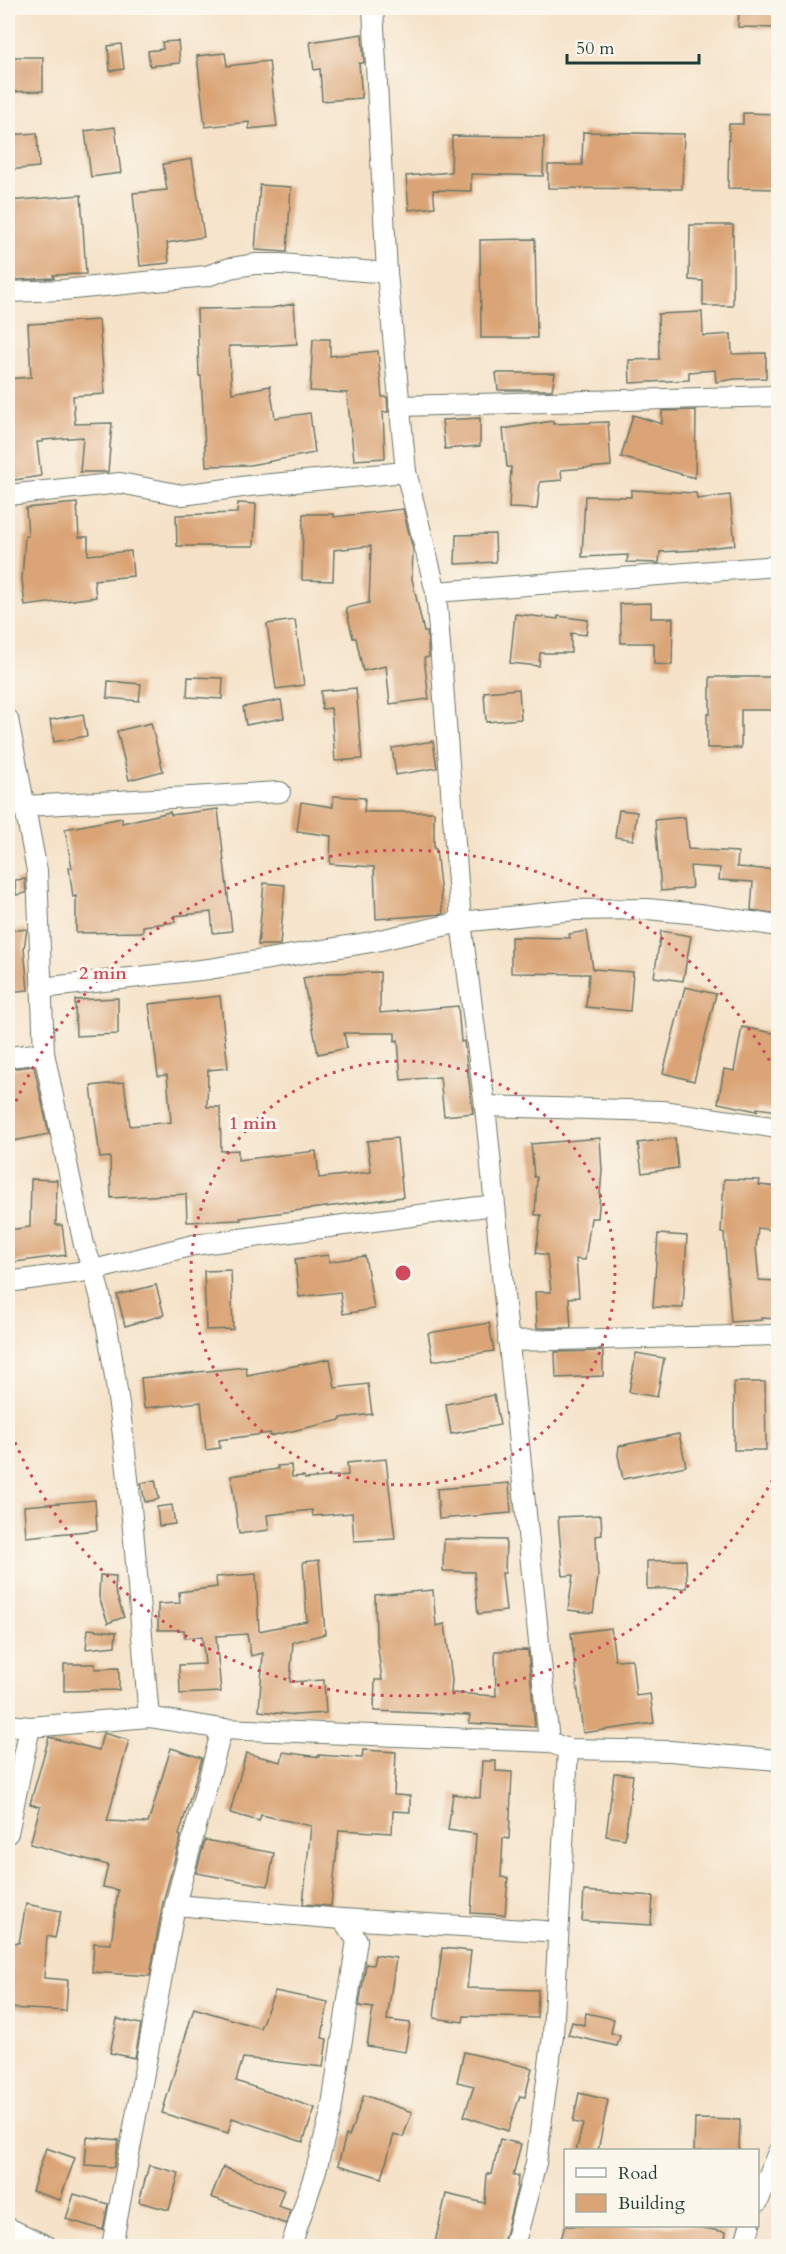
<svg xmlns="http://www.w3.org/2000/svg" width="786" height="2254" viewBox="0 0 786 2254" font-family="Cardo,serif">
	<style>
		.building { fill: #daa476 }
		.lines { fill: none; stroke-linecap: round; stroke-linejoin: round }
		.minor-casing { stroke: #6a7768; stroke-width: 22 }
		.minor { stroke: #fff; stroke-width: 20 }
		.ring { fill: none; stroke: #d1495b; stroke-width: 3; stroke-dasharray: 3 6 }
		.centre { fill: #d1495b; stroke: #fbf7ec; stroke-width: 3 }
		.ring-label { font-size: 18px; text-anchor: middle; font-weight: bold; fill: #d1495b; stroke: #fbf7ec; stroke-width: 6; stroke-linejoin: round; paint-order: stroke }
	</style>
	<rect width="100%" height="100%" fill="#fbf7ec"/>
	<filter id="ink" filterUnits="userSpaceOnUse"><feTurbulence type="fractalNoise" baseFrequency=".0167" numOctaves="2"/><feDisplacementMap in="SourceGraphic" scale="12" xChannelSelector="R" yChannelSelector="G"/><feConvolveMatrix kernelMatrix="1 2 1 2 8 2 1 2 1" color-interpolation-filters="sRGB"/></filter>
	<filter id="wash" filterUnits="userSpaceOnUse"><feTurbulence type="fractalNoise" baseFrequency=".008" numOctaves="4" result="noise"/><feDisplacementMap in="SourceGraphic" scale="24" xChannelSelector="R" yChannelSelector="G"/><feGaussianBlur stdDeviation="1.35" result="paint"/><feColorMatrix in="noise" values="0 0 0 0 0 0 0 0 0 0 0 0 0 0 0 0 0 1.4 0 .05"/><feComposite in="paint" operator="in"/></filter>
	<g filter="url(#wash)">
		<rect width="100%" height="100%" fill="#f5e2c8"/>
		<g id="blocks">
			<g class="building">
				<polygon points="739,8 778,8 778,28 738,27"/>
				<polygon points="362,34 364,63 359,63 362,98 322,101 320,69 314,70 310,42"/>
				<polygon points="178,41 180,63 150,66 148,51 163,49 162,42"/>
				<polygon points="121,44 124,69 110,71 108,46"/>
				<polygon points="225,53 227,66 269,61 277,126 249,129 249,122 205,127 197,56"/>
				<polygon points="8,57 43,57 43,91 8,92"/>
				<polygon points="743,113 778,114 778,189 728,188 729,124 743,124"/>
				<polygon points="115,127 121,173 91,177 85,131"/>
				<polygon points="583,132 684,134 682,189 548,188 548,165 582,165"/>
				<polygon points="37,133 39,167 8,170 8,135"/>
				<polygon points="452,136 544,137 543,176 471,174 471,191 433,190 435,207 409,210 406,176 451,172"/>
				<polygon points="192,159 204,237 167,243 169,263 140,266 133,193 167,190 163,164"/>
				<polygon points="260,185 291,187 287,252 255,250"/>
				<polygon points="81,195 86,274 53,275 54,278 14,280 14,269 8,270 8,201"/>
				<polygon points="690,225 733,225 733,306 703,306 703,281 689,280"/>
				<polygon points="535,239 537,338 481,338 480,240"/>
				<polygon points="294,304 297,344 261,346 229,346 232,393 270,386 275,418 310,413 315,453 250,465 206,466 201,376 199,376 197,309 271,308"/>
				<polygon points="702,312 703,336 731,334 732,354 766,353 766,378 735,379 716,382 715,370 689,372 689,380 630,383 629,360 659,359 658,314"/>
				<polygon points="99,320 105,394 73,396 75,424 112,423 108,472 80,472 83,437 43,440 43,442 37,442 41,476 8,481 8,379 31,377 28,324"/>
				<polygon points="313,339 330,339 330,356 378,351 382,397 387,397 388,412 383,412 385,458 354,460 347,393 310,391"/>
				<polygon points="496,373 555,373 552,390 498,390"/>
				<polygon points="696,410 695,478 621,457 633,415 662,424 662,411"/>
				<polygon points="480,418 480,446 445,449 442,420"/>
				<polygon points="553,421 553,424 608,422 611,466 561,470 562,480 540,482 537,509 509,508 511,467 507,467 503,429"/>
				<polygon points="631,490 696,493 697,499 730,495 735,545 698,549 698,550 660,552 659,563 627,562 628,555 582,557 585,496 631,497"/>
				<polygon points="77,503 79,537 88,537 88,555 131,551 133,576 94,580 96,597 25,606 22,580 25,536 28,536 26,508"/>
				<polygon points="238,503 256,504 254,546 177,546 176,515 237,513"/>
				<polygon points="403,509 413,550 412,579 424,632 427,632 429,657 424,658 429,699 390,704 386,666 363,671 356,638 353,638 346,608 369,603 371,546 334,550 333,581 302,580 303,514 334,514 334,517"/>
				<polygon points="495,534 496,562 455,564 456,535"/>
				<polygon points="651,603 651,618 673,618 672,665 654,664 654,643 621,643 620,604"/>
				<polygon points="515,614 558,619 558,616 588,620 586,635 571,633 571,653 540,653 539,666 510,663"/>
				<polygon points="295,620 304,685 276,689 267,624"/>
				<polygon points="188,677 223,678 222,699 187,697"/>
				<polygon points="710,677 778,677 778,710 741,710 741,748 707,748 707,714 710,714"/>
				<polygon points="108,681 141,684 139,701 107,698"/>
				<polygon points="356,688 362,759 335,761 331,708 322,709 321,691"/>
				<polygon points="519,689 521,719 486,722 484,692"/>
				<polygon points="281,700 284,718 246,725 243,707"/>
				<polygon points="83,714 87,736 54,742 50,720"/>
				<polygon points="151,723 163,771 129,780 117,731"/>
				<polygon points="433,741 437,768 396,775 392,748"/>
				<polygon points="333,796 365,798 364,812 434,812 434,849 436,849 443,914 376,919 374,867 330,864 331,836 297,831 301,802 333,807"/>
				<polygon points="218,809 232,931 213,933 211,912 174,916 175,922 143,926 143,932 76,933 76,896 73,897 69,868 72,868 65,829 122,818 122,823 170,812 171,815"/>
				<polygon points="619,810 637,812 633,840 615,837"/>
				<polygon points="685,817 688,849 738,852 737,867 778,870 778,914 751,910 753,882 719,880 720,868 690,866 692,888 661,891 655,820"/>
				<polygon points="25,879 26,893 16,895 15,880"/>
				<polygon points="264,883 285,885 280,945 258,945"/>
				<polygon points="27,929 24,948 28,990 8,992 8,931"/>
				<polygon points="587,931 593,969 633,972 630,1011 586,1007 589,974 511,973 511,937 570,938 569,934"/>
				<polygon points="661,931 691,936 683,981 654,977"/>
				<polygon points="380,972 380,1013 458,1006 461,1042 464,1041 473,1113 444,1116 440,1077 401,1080 398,1040 395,1041 395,1033 344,1033 347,1048 318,1054 303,978 329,973"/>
				<polygon points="685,987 716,994 694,1081 663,1073"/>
				<polygon points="220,996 228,1068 208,1070 207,1107 220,1107 221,1151 238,1150 238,1160 316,1151 319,1178 371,1172 367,1141 397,1138 403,1197 240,1218 241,1220 187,1222 186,1194 111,1198 110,1157 100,1158 91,1086 124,1082 130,1126 171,1122 167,1075 158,1076 149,1004"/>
				<polygon points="118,998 118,1034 76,1036 75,1000"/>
				<polygon points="742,1027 778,1034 778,1111 757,1108 757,1111 718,1103 724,1069 734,1071"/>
				<polygon points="34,1066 49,1134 8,1142 8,1069"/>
				<polygon points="600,1138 602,1171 598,1218 591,1218 585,1260 576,1259 579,1297 569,1298 571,1328 537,1328 535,1292 551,1292 547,1255 536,1253 541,1215 535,1215 537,1177 534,1177 531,1144"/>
				<polygon points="675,1138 678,1168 642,1173 638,1143"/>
				<polygon points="31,1179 57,1180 56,1225 62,1225 66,1255 8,1263 8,1230 30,1227"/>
				<polygon points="724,1179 760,1180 759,1185 778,1187 778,1231 758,1228 756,1248 759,1280 778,1281 778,1319 761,1318 762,1320 731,1322 724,1233 721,1233"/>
				<polygon points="658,1234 687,1236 683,1308 653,1307"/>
				<polygon points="328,1255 329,1262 365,1256 374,1309 343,1314 340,1292 299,1297 295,1259"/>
				<polygon points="231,1270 233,1329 206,1330 204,1271"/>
				<polygon points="156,1285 164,1315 125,1326 117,1295"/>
				<polygon points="489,1323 494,1351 433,1361 428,1333"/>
				<polygon points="603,1351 603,1376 556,1378 555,1352"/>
				<polygon points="636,1353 664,1358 657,1397 629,1392"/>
				<polygon points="330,1359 335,1388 368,1384 372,1414 341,1418 341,1420 270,1436 270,1433 219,1440 220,1448 206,1450 201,1402 144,1408 141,1378 246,1367 247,1375"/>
				<polygon points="734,1382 765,1382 766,1450 734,1450"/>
				<polygon points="494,1395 500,1425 451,1434 446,1404"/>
				<polygon points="679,1434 686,1466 623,1479 618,1455 619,1446"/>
				<polygon points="386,1459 395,1539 354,1541 352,1513 313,1516 312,1510 267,1515 269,1530 239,1534 231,1476 278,1469 277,1466 291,1465 292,1477 304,1476 305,1479 348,1475 347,1463"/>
				<polygon points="155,1480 159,1499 145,1502 141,1483"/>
				<polygon points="509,1483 511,1513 439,1519 437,1489"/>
				<polygon points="95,1500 97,1530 26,1537 24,1506"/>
				<polygon points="172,1505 175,1524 159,1526 157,1507"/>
				<polygon points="601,1515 602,1535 596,1536 598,1577 593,1613 568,1610 573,1575 563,1576 558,1517"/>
				<polygon points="444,1539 506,1540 505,1573 502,1573 506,1611 478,1614 474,1572 443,1571"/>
				<polygon points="319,1560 325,1634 293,1642 290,1682 324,1680 326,1713 296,1715 259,1711 263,1653 251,1656 247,1634 216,1636 221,1692 180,1694 179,1665 205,1664 202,1636 185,1638 184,1630 158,1630 158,1604 180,1603 179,1592 217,1587 216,1577 256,1574 259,1631 307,1621 303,1562"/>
				<polygon points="686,1560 687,1588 647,1589 647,1561"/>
				<polygon points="100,1575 116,1576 115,1590 124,1617 108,1623 99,1597"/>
				<polygon points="433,1590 436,1626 445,1624 452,1680 451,1693 496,1696 495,1651 528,1650 535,1727 469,1723 470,1715 374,1711 375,1680 382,1680 376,1634 375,1595"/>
				<polygon points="611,1628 615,1660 632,1659 636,1696 650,1694 654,1723 583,1733 571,1633"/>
				<polygon points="88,1629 116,1632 115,1646 86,1649"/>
				<polygon points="64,1664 95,1664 95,1669 119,1668 119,1690 64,1691"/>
				<polygon points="103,1733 129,1740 107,1821 148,1823 171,1748 202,1758 179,1835 181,1836 163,1902 150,1976 92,1972 94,1943 111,1944 118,1890 103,1887 108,1865 30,1844 40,1807 30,1804 49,1737 99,1750"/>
				<polygon points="363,1750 396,1752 394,1795 410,1796 410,1812 393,1811 392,1833 339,1830 331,1906 303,1904 311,1826 261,1815 259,1821 230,1813 246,1753 281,1762 283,1752 319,1757 319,1755 362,1758"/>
				<polygon points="482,1761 496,1761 496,1771 512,1772 509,1839 503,1838 501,1877 508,1878 505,1915 471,1913 476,1834 448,1830 453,1794 480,1798"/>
				<polygon points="614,1773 633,1775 625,1839 606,1836"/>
				<polygon points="205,1840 274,1853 268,1886 196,1873"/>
				<polygon points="584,1891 653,1896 651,1925 582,1921"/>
				<polygon points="26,1904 61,1911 55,1938 47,1936 44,1978 68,1980 66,2011 8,2008 8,1942 19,1943"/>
				<polygon points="442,1948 471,1951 467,1988 538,1990 537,2018 464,2016 463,2022 434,2018"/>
				<polygon points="375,1955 396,1958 387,2020 410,2023 405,2052 367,2046 373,2008 359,2006 366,1964 373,1965"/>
				<polygon points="275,1991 328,2002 322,2038 327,2039 323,2067 243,2058 236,2081 315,2108 303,2142 232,2118 228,2133 162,2113 194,2008 260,2028"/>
				<polygon points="586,2013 614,2019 611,2033 620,2036 617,2046 568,2035 572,2022 584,2025"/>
				<polygon points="117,2019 141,2024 135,2058 110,2053"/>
				<polygon points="464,2052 532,2068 525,2097 520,2096 508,2131 464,2116 474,2086 457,2082"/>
				<polygon points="579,2093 608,2100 598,2151 576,2151 583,2124 573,2122"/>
				<polygon points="364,2095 412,2112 403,2137 394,2134 382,2178 338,2165 346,2135 349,2136"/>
				<polygon points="695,2119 740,2120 739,2151 694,2151"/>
				<polygon points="87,2137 119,2140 114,2167 85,2165"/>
				<polygon points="500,2139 521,2144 513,2176 518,2176 517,2189 502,2247 434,2247 446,2194 485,2203 487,2174 492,2174"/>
				<polygon points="46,2148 75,2158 60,2200 32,2191"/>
				<polygon points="149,2165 179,2173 169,2210 139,2202"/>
				<polygon points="223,2167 284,2190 278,2206 290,2210 286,2224 211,2197"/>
				<polygon points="74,2194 108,2204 103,2230 66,2219"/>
				<polygon points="565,2226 693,2226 726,2232 724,2247 656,2247 641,2244 640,2247 572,2247 560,2243"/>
			</g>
		</g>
	</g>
	<g filter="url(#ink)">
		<use href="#blocks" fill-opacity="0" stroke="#6a7768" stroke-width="1.5"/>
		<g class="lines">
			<g class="minor-casing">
				<g id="minor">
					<polyline points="373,8 387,273 406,472 436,592 461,922 485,1106 549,1742"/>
					<polyline points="8,292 63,290 207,276 230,268 255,264 281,264 387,273"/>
					<polyline points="399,406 778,396"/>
					<polyline points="8,495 120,483 182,495 249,486 406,472"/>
					<polyline points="436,592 778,566"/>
					<path d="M8,719L37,871L44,1053L84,1245C103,1292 110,1342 117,1391C133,1499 139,1609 149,1717"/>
					<polyline points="25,806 280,792"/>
					<polyline points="42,988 209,969 371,942 461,922 575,910 647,909 699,914 778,926"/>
					<polyline points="8,1057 44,1053"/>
					<polyline points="485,1106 662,1111 778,1128"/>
					<polyline points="8,1282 94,1270 194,1245 494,1205"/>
					<polyline points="508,1341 778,1335"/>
					<polyline points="8,1725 30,1727 149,1717 222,1729 549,1742 568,1749 670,1751 778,1760"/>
					<polyline points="8,1833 30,1727"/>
					<polyline points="175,1905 342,1919 545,1931"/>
					<polyline points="758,2202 778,2152"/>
					<polyline points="8,2228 47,2246"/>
					<polyline points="112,2246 175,1905 222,1729"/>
					<polyline points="291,2246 316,2170 331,2112 357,1940 342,1919"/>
					<polyline points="514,2246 536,2163 553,2035 568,1749"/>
					<polyline points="744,2246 750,2226"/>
				</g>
			</g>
			<use href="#minor" class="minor"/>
		</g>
	</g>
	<g class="ring">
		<circle cx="403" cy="1273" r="212"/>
		<path d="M777 1472A424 424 0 0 1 9 1428M9 1118A424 424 0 0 1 777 1074"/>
	</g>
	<circle cx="403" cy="1273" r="9" class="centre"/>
	<g class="ring-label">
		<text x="103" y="979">2 min</text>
		<text x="253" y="1129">1 min</text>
	</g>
	<rect width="786" height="2254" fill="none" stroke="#fbf7ec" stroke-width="30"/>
	<rect x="564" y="2149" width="195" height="78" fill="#fbf7ec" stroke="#a3ada2" stroke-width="1.5"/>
	<rect x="576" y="2168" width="30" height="9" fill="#ffffff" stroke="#a3ada2" stroke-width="1.5"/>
	<text x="618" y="2179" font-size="18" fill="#1f3d34">Road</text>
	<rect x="576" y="2194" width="30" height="18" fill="#daa476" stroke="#a3ada2" stroke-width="1.5"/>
	<text x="618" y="2209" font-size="18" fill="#1f3d34">Building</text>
	<path d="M567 54v9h132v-9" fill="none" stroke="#1f3d34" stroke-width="3"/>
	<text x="576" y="54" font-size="18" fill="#1f3d34" stroke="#fbf7ec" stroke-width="4.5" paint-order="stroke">50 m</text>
</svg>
